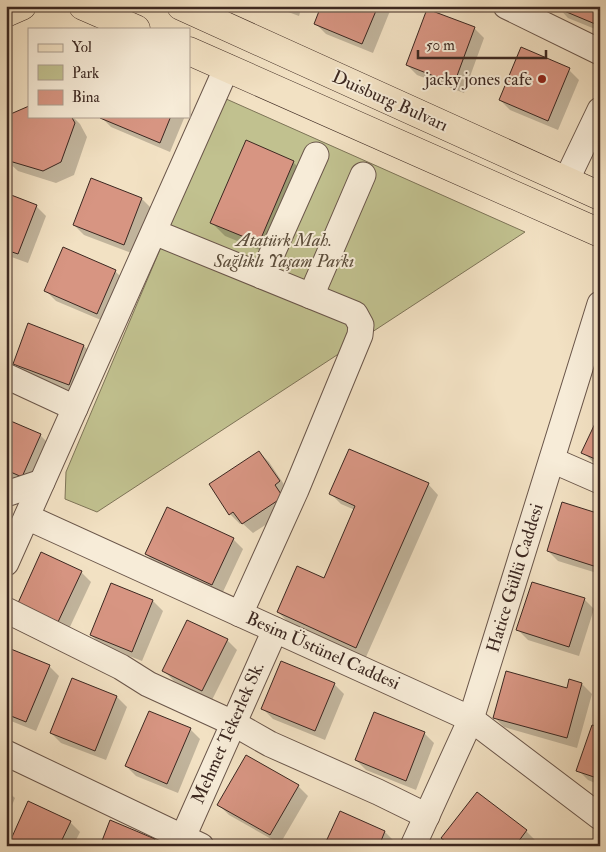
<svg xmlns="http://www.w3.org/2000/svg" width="606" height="852" viewBox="0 0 606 852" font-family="'IM FELL Double Pica',serif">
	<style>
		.green { fill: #c1c18f; stroke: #7e7458 }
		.shadow { fill: #0003 }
		.building { fill: #d79582; stroke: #3c2821 }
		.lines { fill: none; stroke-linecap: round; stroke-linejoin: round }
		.minor-casing { stroke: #6a564a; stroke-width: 27 }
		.major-casing { stroke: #3c2821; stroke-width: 29 }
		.minor { stroke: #f7ecd8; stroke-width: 25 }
		.major { stroke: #f2e1c3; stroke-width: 28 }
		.poi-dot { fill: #8f2418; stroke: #f7ecd8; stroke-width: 2 }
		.labels { text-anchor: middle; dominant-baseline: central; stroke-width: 4; stroke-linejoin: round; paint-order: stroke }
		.poi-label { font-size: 18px; fill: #3c2821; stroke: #f7ecd8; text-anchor: end }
		.street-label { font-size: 18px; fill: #3c2821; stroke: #f7ecd8 }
		.park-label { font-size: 18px; font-style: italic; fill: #5d4e3c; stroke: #f7ecd8 }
	</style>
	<rect width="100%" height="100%" fill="#f2e1c3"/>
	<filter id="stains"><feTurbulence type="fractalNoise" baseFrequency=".004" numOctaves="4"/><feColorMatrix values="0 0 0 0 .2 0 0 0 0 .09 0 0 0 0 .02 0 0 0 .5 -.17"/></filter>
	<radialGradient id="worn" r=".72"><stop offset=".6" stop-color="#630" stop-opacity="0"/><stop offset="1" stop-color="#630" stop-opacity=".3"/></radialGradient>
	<polygon class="green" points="224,98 525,232 97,512 65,499 66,472"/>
	<g class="shadow">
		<polygon points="272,6 302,6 299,16"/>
		<polygon points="323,6 392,6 373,53 326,34 316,24"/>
		<polygon points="600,6 600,31 568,18 558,7"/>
		<polygon points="474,28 484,38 464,93 417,75 407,65"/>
		<polygon points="569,70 579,80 558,130 510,110 500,100"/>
		<polygon points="29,116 72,116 80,124 87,137 74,175 56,183 18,171 6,160"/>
		<polygon points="101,116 185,116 170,152 111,127 101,117"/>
		<polygon points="293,162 306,175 272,255 225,236 212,223"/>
		<polygon points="6,194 36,206 46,216 28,263 6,255"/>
		<polygon points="142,199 152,209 134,254 84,235 74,225"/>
		<polygon points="115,271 125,281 108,323 56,301 46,291"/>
		<polygon points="84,346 94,356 79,394 24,373 14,363"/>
		<polygon points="600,415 600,466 593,462 583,452"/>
		<polygon points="6,420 40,435 53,448 35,489 6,476"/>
		<polygon points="259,452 269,462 289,492 292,508 253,533 242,523 240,524 230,514"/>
		<polygon points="428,484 438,495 366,657 288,622 278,612 324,579 355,510 341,504 331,494"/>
		<polygon points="600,516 600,574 558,561 548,551"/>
		<polygon points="233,539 243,549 222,594 156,564 146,554"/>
		<polygon points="81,572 91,582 68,631 29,613"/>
		<polygon points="112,584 153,601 163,611 142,661 101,645 91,635"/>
		<polygon points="584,599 594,609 579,656 528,640 518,630"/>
		<polygon points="227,640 237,650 212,700 174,681 164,671"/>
		<polygon points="6,648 49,666 59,676 36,731 6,719"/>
		<polygon points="72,680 117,697 127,707 106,760 61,743 51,733"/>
		<polygon points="570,681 582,684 592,694 577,748 504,727 494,717 568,690"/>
		<polygon points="334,684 344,694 325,740 273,719 263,709"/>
		<polygon points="190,729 200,739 178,793 136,776 126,766"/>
		<polygon points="600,729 600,785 588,780 578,770"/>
		<polygon points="424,733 434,743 416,790 366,770 356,760"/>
		<polygon points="298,786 308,796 280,844 229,815 219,805"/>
		<polygon points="6,790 15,798 6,820"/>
		<polygon points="477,794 526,831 536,841 533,846 451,846 443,838"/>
		<polygon points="340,813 385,832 395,842 393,846 326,846"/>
		<polygon points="70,822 80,832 73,846 9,846"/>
		<polygon points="155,840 161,846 101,846"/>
	</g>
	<g class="building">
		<polygon points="321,6 378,6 362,44 314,24"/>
		<polygon points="557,6 600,6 600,26 557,8"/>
		<polygon points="427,9 475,27 454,84 406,65"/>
		<polygon points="521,47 570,68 548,121 499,100"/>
		<polygon points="29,106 29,116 71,116 75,123 61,162 43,171 6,160 6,116"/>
		<polygon points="100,116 171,116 160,143 100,118"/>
		<polygon points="246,140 294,161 259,243 210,223"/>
		<polygon points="91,178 142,198 124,245 73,225"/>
		<polygon points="6,193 37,205 18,254 6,250"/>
		<polygon points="63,247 116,270 97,314 44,291"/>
		<polygon points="28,323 84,345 69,385 13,364"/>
		<polygon points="600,413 600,461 581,453"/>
		<polygon points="6,419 41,434 22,477 6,470"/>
		<polygon points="349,449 429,483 356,648 277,612 297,566 324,578 355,506 329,494"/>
		<polygon points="259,451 280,481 275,485 283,497 242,524 233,512 229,515 209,484"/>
		<polygon points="562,502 600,514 600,568 547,551"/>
		<polygon points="167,507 234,538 212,585 145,554"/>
		<polygon points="41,552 82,571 58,622 18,603"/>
		<polygon points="532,582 585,598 569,647 516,630"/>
		<polygon points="111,583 153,600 132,652 90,635"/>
		<polygon points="187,620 228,639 202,691 162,671"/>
		<polygon points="6,647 50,665 26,722 6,714"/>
		<polygon points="281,661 335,683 315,731 261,709"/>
		<polygon points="506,671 567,688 569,679 582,683 567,738 493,718"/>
		<polygon points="72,678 117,696 95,751 50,733"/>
		<polygon points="149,711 191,728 167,784 125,766"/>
		<polygon points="374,712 425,732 406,781 355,760"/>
		<polygon points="592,725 600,727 600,779 576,771"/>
		<polygon points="246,755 299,785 270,835 217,805"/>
		<polygon points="477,792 527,830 515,846 451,846 441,838"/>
		<polygon points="28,801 71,821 59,846 8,846"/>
		<polygon points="340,811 385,831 379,846 324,846"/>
		<polygon points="110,820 155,839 153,846 100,846"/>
	</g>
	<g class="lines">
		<g class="minor-casing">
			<g id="minor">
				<polyline points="506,6 600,52"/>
				<polyline points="566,181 600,110"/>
				<polyline points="154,232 355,314 361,325 360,335 296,490 240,614"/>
				<polyline points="262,276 316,155"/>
				<polyline points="311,296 363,175"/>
				<polyline points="6,376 75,408"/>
				<polyline points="552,460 600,481"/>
				<polyline points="6,494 42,482"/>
				<polyline points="27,517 471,719 600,817"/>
				<polyline points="6,563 227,67"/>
				<polyline points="6,610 121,667 148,684 233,723 270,744 378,792 427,816"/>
				<polyline points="6,753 201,846"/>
				<polyline points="179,846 275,630"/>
				<polyline points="413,846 471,719 600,304"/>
			</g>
		</g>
		<g class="major-casing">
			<g id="major">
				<polyline points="83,6 136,29"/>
				<polyline points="181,6 600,196"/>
				<polyline points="6,13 22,6"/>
				<polyline points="189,51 600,233"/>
			</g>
		</g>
		<use href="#minor" class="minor"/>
		<use href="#major" class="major"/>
	</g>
	<circle class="poi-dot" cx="542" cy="79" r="5"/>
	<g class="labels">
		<g class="poi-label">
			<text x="532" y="79">jacky jones cafe</text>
		</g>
		<g class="street-label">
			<text transform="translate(390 101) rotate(24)">Duisburg Bulvarı</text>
			<text transform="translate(515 578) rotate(-73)">Hatice Güllü Caddesi</text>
			<text transform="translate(323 651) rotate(24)">Besim Üstünel Caddesi</text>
			<text transform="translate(228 733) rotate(-66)">Mehmet Tekerlek Sk.</text>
		</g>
		<g class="park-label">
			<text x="284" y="240">Atatürk Mah.<tspan x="284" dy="21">Sağlıklı Yaşam Parkı</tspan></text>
		</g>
	</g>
	<rect width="606" height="852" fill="none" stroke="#f2e1c3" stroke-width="25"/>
	<rect x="8" y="8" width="591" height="837" fill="none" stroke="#3c2821" stroke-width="2.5"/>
	<rect x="12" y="12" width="581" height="827" fill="none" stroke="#3c2821"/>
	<rect x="28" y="28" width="162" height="90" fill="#f7ecd8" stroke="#ac9e8f"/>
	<rect x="38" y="44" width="25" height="8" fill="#f2e1c3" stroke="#ac9e8f"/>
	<text x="72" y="52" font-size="15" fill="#3c2821">Yol</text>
	<rect x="38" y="65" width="25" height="15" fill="#c1c18f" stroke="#ac9e8f"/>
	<text x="72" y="78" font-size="15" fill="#3c2821">Park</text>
	<rect x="38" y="90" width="25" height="15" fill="#d79582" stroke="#ac9e8f"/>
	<text x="72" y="102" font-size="15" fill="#3c2821">Bina</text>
	<path d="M418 50v8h128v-8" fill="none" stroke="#3c2821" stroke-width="2.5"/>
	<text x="426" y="50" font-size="15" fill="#3c2821" stroke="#f7ecd8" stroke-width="4" paint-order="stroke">50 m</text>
	<rect width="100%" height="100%" filter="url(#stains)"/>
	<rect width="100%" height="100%" fill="url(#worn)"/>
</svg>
